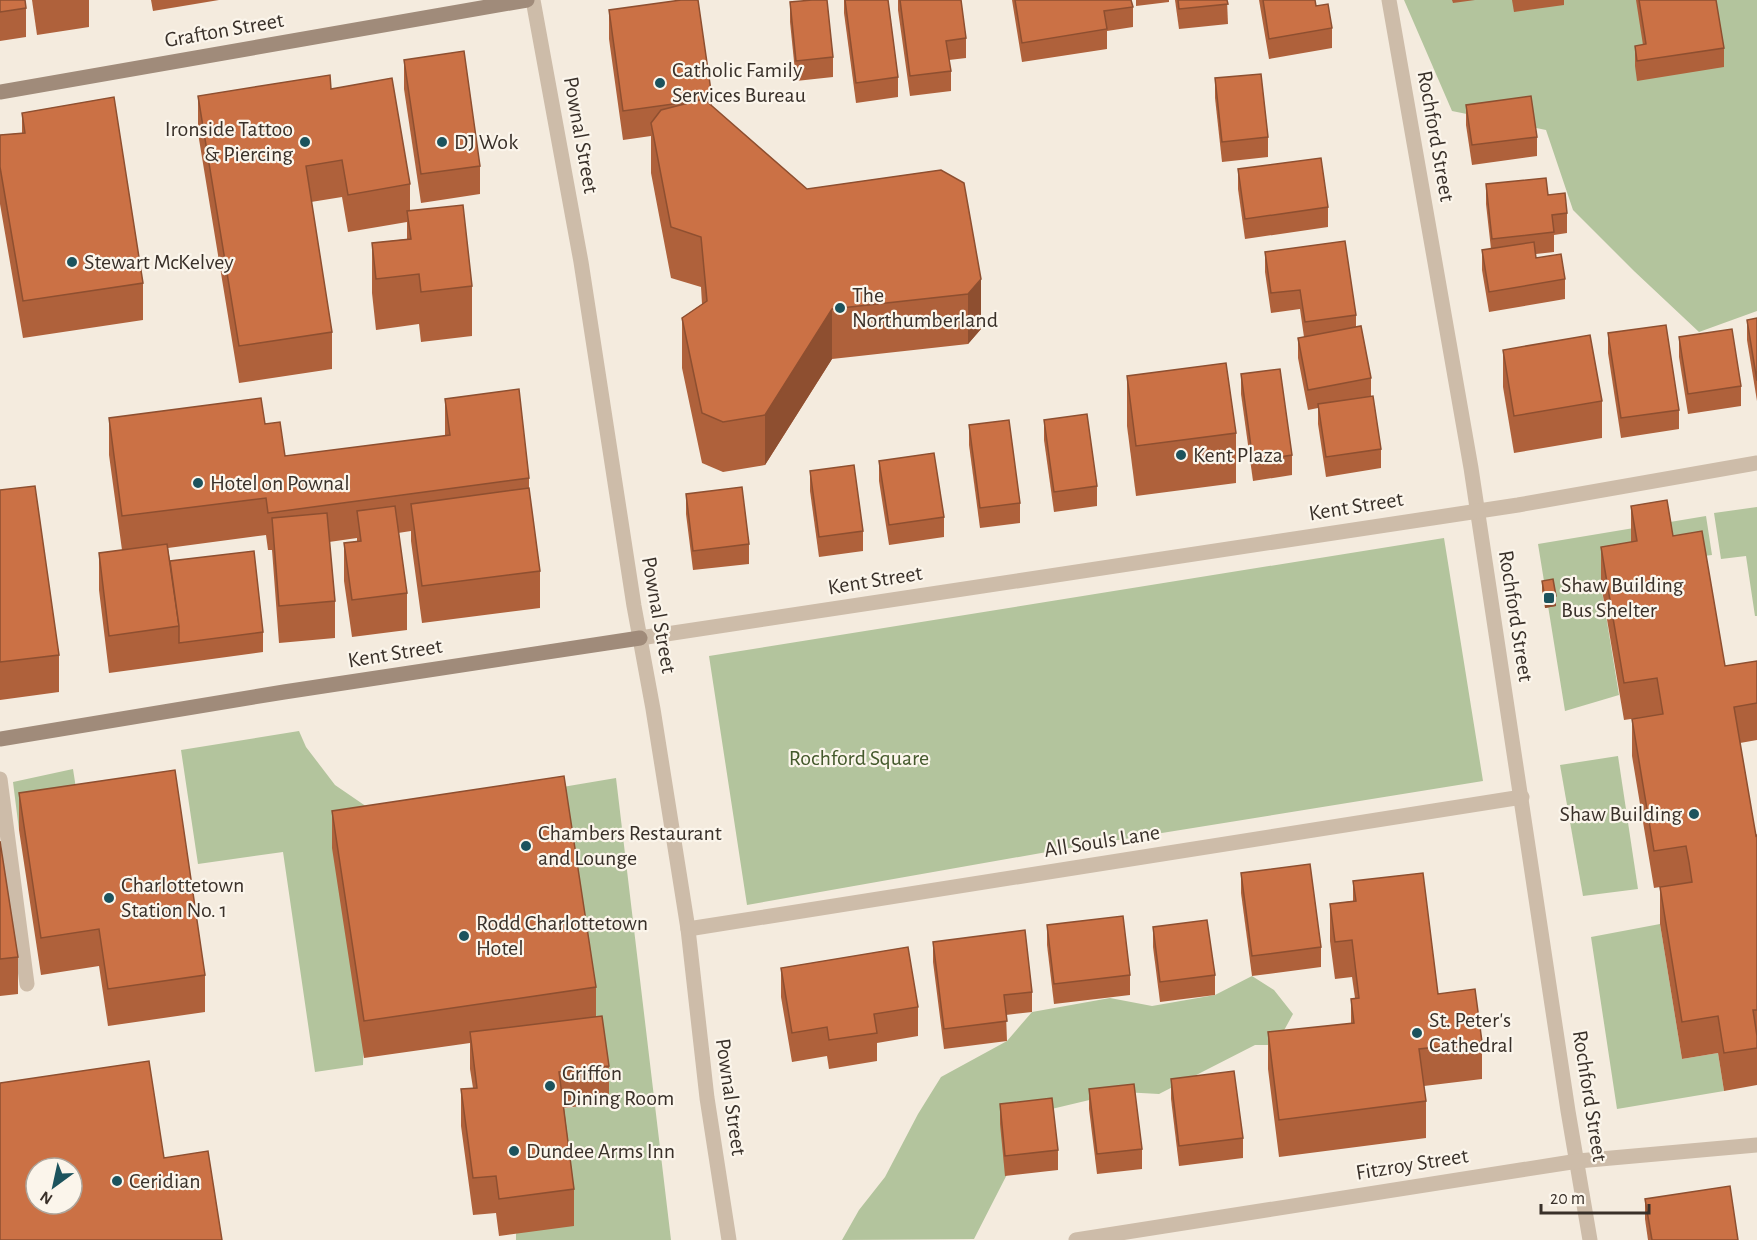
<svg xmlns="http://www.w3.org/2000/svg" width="1757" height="1240" viewBox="0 0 1757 1240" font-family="'Alegreya Sans',sans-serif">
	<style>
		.green { fill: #b3c49d }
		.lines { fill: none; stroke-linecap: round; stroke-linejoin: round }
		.lane { stroke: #cdbca9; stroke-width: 15 }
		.street { stroke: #cdbca9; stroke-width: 15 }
		.secondary { stroke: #a08b7a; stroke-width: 15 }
		.wall { fill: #af613b }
		.shaded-wall { fill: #8e4f30 }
		.building { fill: #cb7145; stroke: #8e4f30; stroke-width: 1.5; fill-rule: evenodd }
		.poi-dot { fill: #1c535d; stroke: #fbf5eb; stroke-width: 2 }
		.labels { text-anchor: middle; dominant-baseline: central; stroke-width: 4.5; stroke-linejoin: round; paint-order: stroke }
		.street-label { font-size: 22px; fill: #393029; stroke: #fbf5eb }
		.poi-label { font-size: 22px; fill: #393029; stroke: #fbf5eb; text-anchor: start }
		.park-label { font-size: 22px; fill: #44592c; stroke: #fbf5eb }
	</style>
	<rect width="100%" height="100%" fill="#f4ebde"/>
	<g class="green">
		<polygon points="1404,0 1757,0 1757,311 1699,332 1634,271 1573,210 1546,130 1452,111"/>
		<polygon points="1757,507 1757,616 1755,616 1746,556 1721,559 1714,513"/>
		<polygon points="1706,516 1712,555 1671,560 1601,585 1619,695 1565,711 1538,544"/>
		<polygon points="1444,538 1483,781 1075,847 747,905 709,656"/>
		<polygon points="299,731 306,747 335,785 370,809 363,1065 315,1072 283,852 198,864 181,750"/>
		<polygon points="1618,756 1638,889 1583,896 1560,765"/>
		<polygon points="73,769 81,821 19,830 13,782"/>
		<polygon points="616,778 671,1240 516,1240 516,1234 559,1109 608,1103 564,814 533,792"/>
		<polygon points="1660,924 1682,1059 1718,1053 1724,1091 1617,1109 1591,937"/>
		<polygon points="1252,976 1274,990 1293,1014 1276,1045 1255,1045 1159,1094 1123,1092 1039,1112 974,1239 842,1240 859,1210 885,1177 918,1114 941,1077 1007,1041 1032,1012 1110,998 1152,1006 1215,995"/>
	</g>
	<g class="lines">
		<polyline class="lane" points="0,779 27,984"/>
		<g class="street">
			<polyline points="533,0 581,262 634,606 653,709 688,929 707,1098 729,1240"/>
			<polyline points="1389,0 1471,468 1568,1111 1590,1240"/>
			<polyline points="640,638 1518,505 1757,463"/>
			<polyline points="688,929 1522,797"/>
			<polyline points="1076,1240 1578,1161 1757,1145"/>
		</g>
		<g class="secondary">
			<polyline points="0,92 527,0"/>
			<polyline points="0,739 284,692 640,638"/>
		</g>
	</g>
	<g class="wall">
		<polygon points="0,0 26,8 26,37 0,41"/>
		<polygon points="32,0 89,0 89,27 37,35"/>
		<polygon points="151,0 219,0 153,11"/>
		<polygon points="844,0 888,0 898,77 898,97 856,103 844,13"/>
		<polygon points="898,0 961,0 966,38 966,58 949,60 951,71 951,91 910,96 898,10"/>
		<polygon points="1012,0 1131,0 1133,7 1133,27 1107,31 1107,49 1022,62"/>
		<polygon points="1136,0 1169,0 1169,2 1136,6"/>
		<polygon points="1175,0 1227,0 1228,24 1179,29"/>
		<polygon points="1259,0 1315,0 1316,6 1332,28 1332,48 1269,59"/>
		<polygon points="1452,0 1475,0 1453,3"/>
		<polygon points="1512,0 1564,0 1564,5 1514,12"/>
		<polygon points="1636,0 1716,0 1724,48 1724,67 1637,81 1635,66 1635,46 1643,45"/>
		<polygon points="790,2 833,57 833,77 796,81 790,22"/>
		<polygon points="609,10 712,98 712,107 807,189 941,170 981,329 968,344 832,359 765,465 723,472 702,463 682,368 682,318 702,304 701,287 671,278 651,173 651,136 623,140 609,39"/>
		<polygon points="404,60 480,166 480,194 421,203 404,89"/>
		<polygon points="1215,78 1268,137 1268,157 1222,162 1215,98"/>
		<polygon points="331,89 410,184 410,211 472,286 472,336 421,342 419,324 376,330 372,293 372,243 407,239 407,222 348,232 342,197 311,202 332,332 332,369 239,383 198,133 198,96"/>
		<polygon points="1466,105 1537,137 1537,156 1472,165 1466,125"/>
		<polygon points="22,113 143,283 143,320 23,338 0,204 0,135 22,133"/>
		<polygon points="1238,169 1328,207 1328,227 1245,239 1238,189"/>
		<polygon points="1486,184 1548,195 1567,213 1567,233 1554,235 1554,252 1536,254 1536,258 1565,279 1565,299 1489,312 1482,270 1482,250 1491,249 1486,204"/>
		<polygon points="1265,252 1356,315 1356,328 1371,378 1371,396 1381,449 1381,468 1326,477 1318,424 1318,408 1308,410 1298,358 1298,338 1304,337 1300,309 1271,313 1265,272"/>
		<polygon points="1757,318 1757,401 1747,340 1747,320"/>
		<polygon points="1608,333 1679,410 1679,429 1621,438 1608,353"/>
		<polygon points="1679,337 1741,386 1741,406 1688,414 1679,357"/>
		<polygon points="1503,350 1602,401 1602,438 1514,453 1503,387"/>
		<polygon points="1241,374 1292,455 1292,475 1253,481 1241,394"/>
		<polygon points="1127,376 1236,433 1236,483 1136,496 1127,426"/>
		<polygon points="445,399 529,478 529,489 540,571 540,608 422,623 411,541 411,531 398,533 407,593 407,630 352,637 344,581 344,543 357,542 357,538 329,542 335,601 335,638 279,643 272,550 268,550 266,535 168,548 170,561 263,632 263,652 109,673 99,590 99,553 122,550 109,455 109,418 265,424 285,456 445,436"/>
		<polygon points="1044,420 1097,486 1097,506 1054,512 1044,440"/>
		<polygon points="969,425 1020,503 1020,523 980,528 969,445"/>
		<polygon points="879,461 944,517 944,537 889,545 879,481"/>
		<polygon points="810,471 863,531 863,551 819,557 810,491"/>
		<polygon points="0,490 59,655 59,692 0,700"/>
		<polygon points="686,494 749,544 749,564 693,570 686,514"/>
		<polygon points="1631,506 1673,536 1725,666 1757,661 1757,740 1740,743 1756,836 1757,835 1757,1085 1724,1091 1718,1053 1682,1059 1660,924 1660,887 1654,888 1632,756 1632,719 1652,716 1624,720 1601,584 1601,547 1631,542"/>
		<polygon points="1542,581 1556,606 1545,608 1542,591"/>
		<polygon points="19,793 205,975 205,1012 108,1026 99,966 41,975 19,830"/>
		<polygon points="332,811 596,987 596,1016 609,1066 609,1103 564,1108 574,1189 574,1226 499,1236 496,1213 473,1215 461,1126 461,1089 473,1088 470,1069 470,1043 364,1058 332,848"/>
		<polygon points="0,841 18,957 18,994 0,996"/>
		<polygon points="1241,873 1321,947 1321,967 1252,976 1241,893"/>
		<polygon points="1353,881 1438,994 1482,1042 1482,1079 1424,1086 1426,1101 1426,1138 1279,1157 1268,1069 1268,1032 1351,1024 1351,999 1355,998 1352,977 1335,979 1330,941 1330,904 1353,901"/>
		<polygon points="1047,925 1130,975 1130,995 1054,1004 1047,945"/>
		<polygon points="1153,927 1215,975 1215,995 1160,1002 1153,947"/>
		<polygon points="933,942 1032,992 1032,1012 1006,1015 1007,1041 944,1049 933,962"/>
		<polygon points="781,968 918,1007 918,1036 877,1043 877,1061 829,1069 827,1056 792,1062 781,997"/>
		<polygon points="1171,1079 1243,1138 1243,1158 1179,1166 1171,1099"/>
		<polygon points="1089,1089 1142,1149 1142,1169 1097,1174 1089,1109"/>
		<polygon points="1000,1104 1058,1150 1058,1170 1005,1176 1000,1124"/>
		<polygon points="1645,1199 1738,1240 1648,1240 1645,1219"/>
	</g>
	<g class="shaded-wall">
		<polygon points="981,279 981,329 968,344 968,294"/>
		<polygon points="832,309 832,359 765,465 765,415"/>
		<polygon points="1556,596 1556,606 1545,608 1545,598"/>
	</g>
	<g class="building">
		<polygon points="0,0 25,0 26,8 0,12"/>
		<polygon points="681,0 698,0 712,98 705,100 704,99 695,101 623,111 609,10"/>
		<polygon points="812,0 827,0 833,57 796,61 790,2"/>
		<polygon points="845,0 888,0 898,77 856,83"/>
		<polygon points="900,0 961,0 966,38 946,41 951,71 910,76"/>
		<polygon points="1015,0 1131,0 1133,7 1104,11 1107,29 1022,43"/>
		<polygon points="1178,0 1227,0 1228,4 1179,9"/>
		<polygon points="1263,0 1315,0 1316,6 1328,4 1332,28 1269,39"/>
		<polygon points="1639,0 1716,0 1724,48 1637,61 1635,46 1646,44"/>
		<polygon points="464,51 480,166 421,174 404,60"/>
		<polygon points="1261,74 1268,137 1222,142 1215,78"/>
		<polygon points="330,75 331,89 392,78 410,184 348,195 342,160 306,166 332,332 239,346 198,96"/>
		<polygon points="1531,96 1537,137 1472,145 1466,105"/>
		<polygon points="114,97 143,283 23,301 0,167 0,135 25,133 22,113"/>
		<polygon points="704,99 807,189 941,170 964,183 981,279 968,294 832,309 765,415 723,422 702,413 682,318 707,301 701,237 671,227 651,123 661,110"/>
		<polygon points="1321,158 1328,207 1245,219 1238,169"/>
		<polygon points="1546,178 1548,195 1565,193 1567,213 1552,215 1554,232 1492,239 1486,184"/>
		<polygon points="463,205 472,286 421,292 419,274 376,279 372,243 411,239 407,211"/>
		<polygon points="1345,241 1356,315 1305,322 1300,290 1271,293 1265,252"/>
		<polygon points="1534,242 1536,258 1561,254 1565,279 1489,292 1482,250"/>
		<polygon points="1757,318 1757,381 1747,320"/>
		<polygon points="1666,325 1679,410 1621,418 1608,333"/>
		<polygon points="1361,326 1371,378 1308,390 1298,338"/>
		<polygon points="1732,329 1741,386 1688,394 1679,337"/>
		<polygon points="1590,335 1602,401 1514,416 1503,350"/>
		<polygon points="1226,363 1236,433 1136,446 1127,376"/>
		<polygon points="1280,369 1292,455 1253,461 1241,374"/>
		<polygon points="519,389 529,478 268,513 266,498 122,516 109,418 261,398 265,424 280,422 285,456 450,435 445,399"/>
		<polygon points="1373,396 1381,449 1326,457 1318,404"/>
		<polygon points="1087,414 1097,486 1054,492 1044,420"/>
		<polygon points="1009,420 1020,503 980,508 969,425"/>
		<polygon points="934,453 944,517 889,525 879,461"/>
		<polygon points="854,465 863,531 819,537 810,471"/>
		<polygon points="35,486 59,655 0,662 0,490"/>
		<polygon points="742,487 749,544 693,551 686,494"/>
		<polygon points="529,488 540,571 422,586 411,504"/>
		<polygon points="1667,500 1673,536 1702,531 1725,666 1757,661 1757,703 1734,707 1756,836 1757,835 1757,1010 1753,1010 1757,1036 1757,1048 1724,1053 1718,1016 1682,1022 1660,887 1692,882 1689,862 1686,846 1654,851 1632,719 1663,714 1657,678 1624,683 1601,547 1637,541 1631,506"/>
		<polygon points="395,506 407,593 352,600 344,543 361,541 357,511"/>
		<polygon points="327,513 335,601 279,606 272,518"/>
		<polygon points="167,544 179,626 109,636 99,553"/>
		<polygon points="254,551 263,632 179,643 179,626 170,561"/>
		<polygon points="1553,579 1556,596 1545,598 1542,581"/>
		<polygon points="175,770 205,975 108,989 99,929 41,938 19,793"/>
		<polygon points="564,776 596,987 364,1021 332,811"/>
		<polygon points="0,841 18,957 0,959"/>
		<polygon points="1310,864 1321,947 1252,956 1241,873"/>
		<polygon points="1423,873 1438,994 1475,989 1482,1042 1419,1049 1426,1101 1279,1120 1268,1032 1354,1023 1351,999 1359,998 1352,940 1335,942 1330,904 1356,901 1353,881"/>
		<polygon points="1123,916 1130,975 1054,984 1047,925"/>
		<polygon points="1207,920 1215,975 1160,982 1153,927"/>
		<polygon points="1025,930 1032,992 1004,995 1007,1021 944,1029 933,942"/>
		<polygon points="908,947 918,1007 874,1014 877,1033 829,1040 827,1027 792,1033 781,968"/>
		<polygon points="602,1016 609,1066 559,1072 574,1189 499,1199 496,1176 473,1178 461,1089 477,1088 470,1032"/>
		<path d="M149,1061L164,1158L208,1151L222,1240H0V1083ZM36,1168H72V1204H36Z"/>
		<polygon points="1234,1071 1243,1138 1179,1146 1171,1079"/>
		<polygon points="1134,1084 1142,1149 1097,1154 1089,1089"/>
		<polygon points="1052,1098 1058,1150 1005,1156 1000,1104"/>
		<polygon points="1730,1186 1738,1240 1652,1240 1645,1199"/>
	</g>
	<g class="poi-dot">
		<circle cx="660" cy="83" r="6"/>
		<circle cx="305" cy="142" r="6"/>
		<circle cx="442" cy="142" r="6"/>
		<circle cx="72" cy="262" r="6"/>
		<circle cx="840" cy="308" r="6"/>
		<circle cx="1181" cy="455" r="6"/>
		<circle cx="198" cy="483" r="6"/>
		<rect x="1543" y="592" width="12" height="12" rx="3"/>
		<circle cx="1694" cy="814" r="6"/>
		<circle cx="526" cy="846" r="6"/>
		<circle cx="109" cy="898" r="6"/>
		<circle cx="464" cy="936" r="6"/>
		<circle cx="1417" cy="1033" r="6"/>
		<circle cx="550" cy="1086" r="6"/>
		<circle cx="514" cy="1151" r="6"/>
		<circle cx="117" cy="1181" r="6"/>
	</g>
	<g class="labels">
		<g class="street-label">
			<text transform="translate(224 30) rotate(-10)">Grafton Street</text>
			<text transform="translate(581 135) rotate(80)">Pownal Street</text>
			<text transform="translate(1436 136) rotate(80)">Rochford Street</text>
			<text transform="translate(1356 506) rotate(-9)">Kent Street</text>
			<text transform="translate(875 580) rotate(-9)">Kent Street</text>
			<text transform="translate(659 615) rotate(80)">Pownal Street</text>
			<text transform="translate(1516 616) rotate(81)">Rochford Street</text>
			<text transform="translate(395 653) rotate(-9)">Kent Street</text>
			<text transform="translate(1102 841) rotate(-9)">All Souls Lane</text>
			<text transform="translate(1590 1096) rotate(81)">Rochford Street</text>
			<text transform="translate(731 1097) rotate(82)">Pownal Street</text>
			<text transform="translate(1412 1164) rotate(-9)">Fitzroy Street</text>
		</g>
		<g class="poi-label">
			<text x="672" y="70">Catholic Family<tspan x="672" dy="25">Services Bureau</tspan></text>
			<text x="293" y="129" text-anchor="end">Ironside Tattoo<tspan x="293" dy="25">&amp; Piercing</tspan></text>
			<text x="454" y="142">DJ Wok</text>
			<text x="84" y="262">Stewart McKelvey</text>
			<text x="852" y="295">The<tspan x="852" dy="25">Northumberland</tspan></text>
			<text x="1193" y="455">Kent Plaza</text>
			<text x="210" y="483">Hotel on Pownal</text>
			<text x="1561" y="585">Shaw Building<tspan x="1561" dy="25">Bus Shelter</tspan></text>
			<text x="1682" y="814" text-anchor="end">Shaw Building</text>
			<text x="538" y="833">Chambers Restaurant<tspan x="538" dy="25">and Lounge</tspan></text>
			<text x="121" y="885">Charlottetown<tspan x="121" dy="25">Station No. 1</tspan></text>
			<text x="476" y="923">Rodd Charlottetown<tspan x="476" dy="25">Hotel</tspan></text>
			<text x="1429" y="1020">St. Peter's<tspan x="1429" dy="25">Cathedral</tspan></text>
			<text x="562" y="1073">Griffon<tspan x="562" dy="25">Dining Room</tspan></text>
			<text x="526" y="1151">Dundee Arms Inn</text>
			<text x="129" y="1181">Ceridian</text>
		</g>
		<g class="park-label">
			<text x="859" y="758">Rochford Square</text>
		</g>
	</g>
	<g transform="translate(54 1186) rotate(213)"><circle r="28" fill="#fbf5eb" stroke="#ada69d" stroke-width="1.5"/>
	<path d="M0-4.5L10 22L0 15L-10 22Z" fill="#1c535d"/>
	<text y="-9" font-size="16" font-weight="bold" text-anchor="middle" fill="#393029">N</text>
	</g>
	<path d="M1541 1204v9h108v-9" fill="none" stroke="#393029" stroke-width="3"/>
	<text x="1550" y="1204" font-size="18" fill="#393029" stroke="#fbf5eb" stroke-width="4.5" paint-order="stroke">20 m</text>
</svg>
